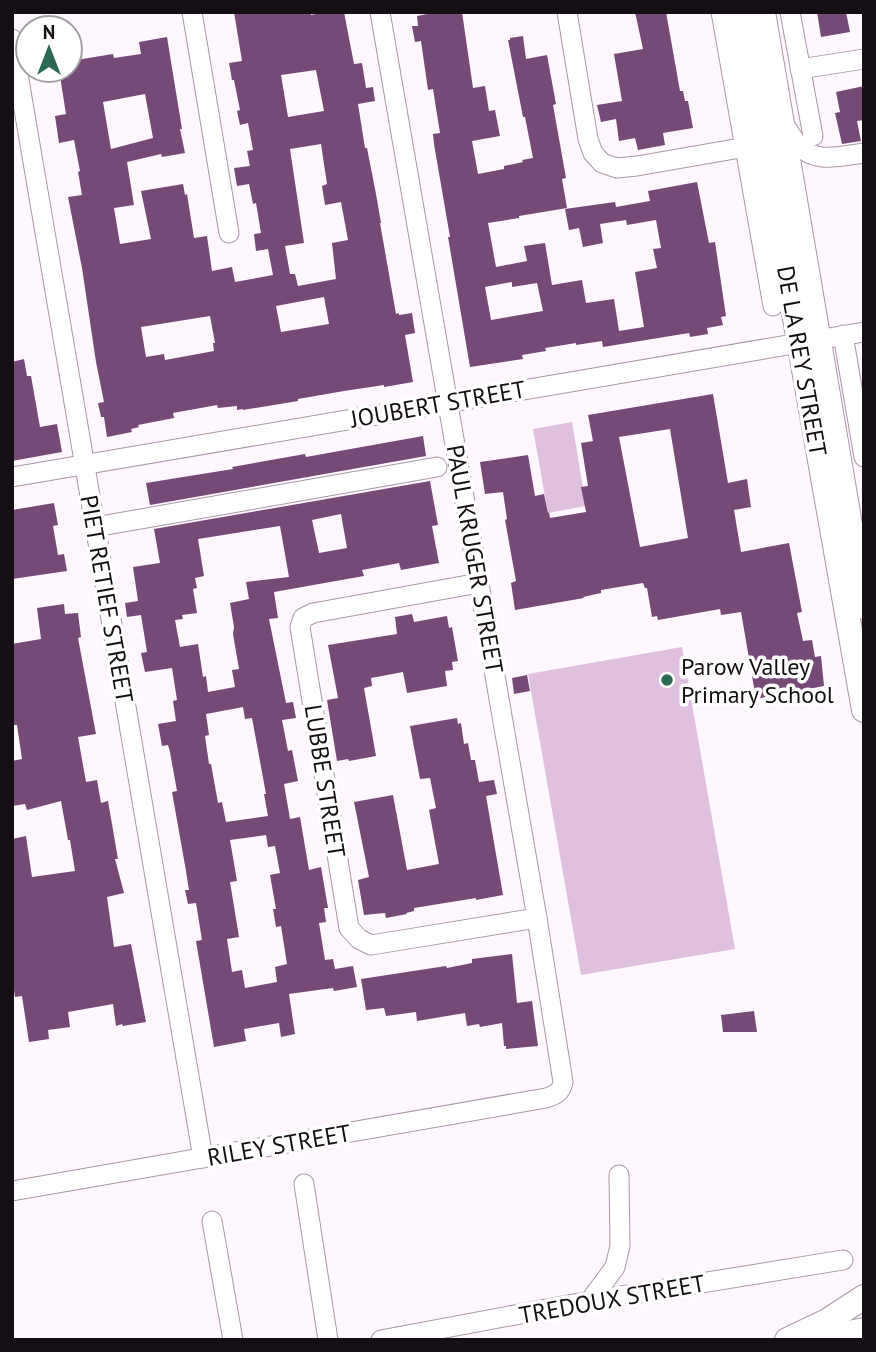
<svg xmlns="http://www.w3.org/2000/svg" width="876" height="1352" viewBox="0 0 876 1352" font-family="'PT Sans',sans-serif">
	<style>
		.green { fill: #e0c0df }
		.building { fill: #764976; fill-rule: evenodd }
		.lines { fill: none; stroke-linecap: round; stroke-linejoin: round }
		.minor-casing { stroke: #a898a8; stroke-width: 21 }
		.major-casing { stroke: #a898a8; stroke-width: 26 }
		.minor { stroke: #fff; stroke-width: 19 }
		.major { stroke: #fff; stroke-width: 24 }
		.poi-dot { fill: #2c6954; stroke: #fff; stroke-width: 2.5 }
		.labels { text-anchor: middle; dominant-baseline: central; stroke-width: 7; stroke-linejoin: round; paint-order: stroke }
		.street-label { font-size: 24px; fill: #150f15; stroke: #fff }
		.poi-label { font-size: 24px; fill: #150f15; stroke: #fff; text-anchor: start }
	</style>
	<rect width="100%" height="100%" fill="#fef7fe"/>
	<g class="green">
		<polygon points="572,422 586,506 548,513 533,429"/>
		<polygon points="682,647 735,949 581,975 528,674"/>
	</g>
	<g class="building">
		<path d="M234,12H311V15L325,12H344L354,64L362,63L366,88L373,87L375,101L358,104L365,148H367L376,194L381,223H380L396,314L399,313V315L412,313L415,333L405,335L413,382L384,387V385L344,391L298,399V401L243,410V409L237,410V406L218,408L217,405L173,413L174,418L138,425L139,427L131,429L132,432L107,437L104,417H101L98,403L104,402L96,362L82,268L68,197L82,195L78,172L80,171L74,140L59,143L55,116L66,114L59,70H70V61L113,54L114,58L141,54L139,42L167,37L182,129H180L185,153L162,157L161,154L127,162L134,205L114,208L120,244L151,239L141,191L183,184L185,195L187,194L194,238L207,236L212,271L232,267L235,282L273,275L268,249L256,251L254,234L261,233L256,203L253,204L249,184L237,186L234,168L250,166L247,151L253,150L248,123L240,125L237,111L240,110L234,80H232L229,63L242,61ZM316,70L324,111L288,117L281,75ZM145,94L153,138L111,149L103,102ZM321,144L327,184L322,186L325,205L341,202L348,240L332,243L336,279L298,286L295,274H290L285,246L304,243L290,149ZM324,297L329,324L281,332L276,306ZM210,316L215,343H213L214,351L165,360L164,354L146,357L141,327Z"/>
		<path d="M437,12H462L473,88L485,86L489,111L495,110L500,136L472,141L478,174L504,169V166L523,162L522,160L533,158L525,117H523L508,40H510V38L523,36L526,59L547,55L556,104L553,105L566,178L562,179L567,208L519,216V218L488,223L496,267L527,261L524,246L545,243L552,285L582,280L586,303L614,299L619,331L644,327L635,272L657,268L653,249L661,248L656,220L627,225L626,220L600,224L603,243L583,247L579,228L569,230L565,209L615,202L616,207L650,201L648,191L697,182L709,243L715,242L726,316L721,317L723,325L707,328L708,334L690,337L689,333L603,347L602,341L576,345V343L545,348L546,351L522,355L523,359L470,367L448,237H450L434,144L433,134L440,133L433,89L428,90L421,41L415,42L412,26H418L417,16ZM512,282V287L537,283L543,311L491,320L485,287Z"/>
		<polygon points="635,12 666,12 680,91 683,91 685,101 688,101 693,128 663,133 665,145 638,150 635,138 619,141 616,119 601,122 597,105 622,101 614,54 643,49"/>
		<polygon points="817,12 846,12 850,32 821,37"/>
		<polygon points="864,86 864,120 857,121 861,141 842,144 835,113 840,112 836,92"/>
		<polygon points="24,359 27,376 31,376 40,427 57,424 62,452 12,461 12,362"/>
		<path d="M713,394L728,483L747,479L751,507L734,510L741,552L789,543L802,612L797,613L803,641L812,640L815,657L821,656L824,686L756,699L741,612L721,615L720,609L658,620L657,616L652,617L647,588H645L643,583L601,590V593L583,597L584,598L515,610L511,583L516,581L505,520L507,519L503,492L485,494L480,462L528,455L535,496L544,494L548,513L549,512L550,518L586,512L581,487L588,486L581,443L593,441L588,415ZM670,429L688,538L640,547L619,437Z"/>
		<polygon points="423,436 426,456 150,505 146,483 233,469 232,467 305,454 306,457"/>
		<path d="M430,481L438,525L432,526L439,563L401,570L399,563L362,570L364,576L274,592L278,618L269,619L286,703L293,702L296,718L282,720L288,751L292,750L298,781L284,784L290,819L300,817L309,870L321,867L328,908H324L326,922L319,923L325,960L333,959L335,969L353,966L357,987L334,991L333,988L318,990L289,994L295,1034L281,1037L279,1023L244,1029L246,1041L214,1047L196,941L202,940L196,903L188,904L185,890H189L186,871L172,792L177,791L170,752L168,745L162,746L158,724L176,721L173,701L177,700L172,668L145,672L141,653L147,652L141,615L127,617L125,603L138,601L133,567L160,563L154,529ZM341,514L347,548L319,553L312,520ZM280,526L289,577L246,582L249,599L230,603L234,627L233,634L239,669L232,670L235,687L208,692L206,676L203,677L198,644L180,647L175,620L183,619L182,615L197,613L193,589L197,588L195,578L204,576L198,539ZM243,707L245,719L252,718L266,794H264L268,816L226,822L222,802L218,803L211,764H209L205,736L209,735L206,714ZM266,835L268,847L275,846L280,873L270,875L276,909H273L276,927L281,926L287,964L275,967L277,982L245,988L242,970L232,972L227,939L239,937L230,882L237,881L230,840Z"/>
		<polygon points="54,503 58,525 53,526 58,555 64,554 67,571 12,579 12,510"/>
		<polygon points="64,604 65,614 78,613 81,637 78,638 96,734 78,737 86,782 97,780 101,803 108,801 118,859 115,859 124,893 107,897 114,947 131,944 146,1022 123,1026 122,1024 116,1026 113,1004 68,1012 70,1027 48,1030 49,1039 29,1042 22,996 15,997 12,977 12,839 26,836 32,877 75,871 70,840 68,840 61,801 27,810 25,804 12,806 12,761 22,759 17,725 12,725 12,644 41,639 37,608"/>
		<polygon points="412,614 414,622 447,616 449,628 452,627 458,661 452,662 453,670 445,671 447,686 407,693 403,672 371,678 372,686 364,688 376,756 349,761 348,759 337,761 327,700 338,698 328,645 397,634 395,617"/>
		<polygon points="527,675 530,691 514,694 512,678"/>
		<polygon points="457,718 458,724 461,723 464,744 468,743 471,760 475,760 479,782 494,780 497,794 486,796 503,895 476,900 476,898 414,908 414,911 406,913 407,914 386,918 385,913 364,915 358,880 369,877 354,802 393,795 407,870 439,864 429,810 436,808 430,778 420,779 410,726"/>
		<polygon points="512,954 517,1003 532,1001 538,1046 506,1049 506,1046 504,1046 502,1023 480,1027 479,1024 467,1026 465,1013 417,1021 416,1012 386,1016 384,1008 366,1010 361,979 446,966 447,968 472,963 472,959"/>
		<polygon points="754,1011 757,1032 723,1032 721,1015"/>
	</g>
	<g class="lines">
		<g class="minor-casing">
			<g id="minor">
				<polyline points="192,12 229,233"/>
				<polyline points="567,12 588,139 593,153 602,163 617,168 637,166 746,147"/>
				<polyline points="721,12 773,306"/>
				<polyline points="790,12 813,136"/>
				<polyline points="12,39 203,1158"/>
				<polyline points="800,69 864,59"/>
				<path d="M782,122C788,130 793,139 799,146C816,164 841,156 864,153"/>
				<polyline points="843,335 864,457"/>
				<polyline points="12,477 864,332"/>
				<polyline points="95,527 437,467"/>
				<polyline points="479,583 313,613 303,618 300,627 349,928 359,939 371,945 537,918"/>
				<polyline points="304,1184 328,1340"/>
				<path d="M12,1191L546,1098C556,1095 561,1092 563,1082L537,918L380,12"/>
				<polyline points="212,1221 233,1340"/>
				<polyline points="590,1301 615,1267 620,1246 619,1175"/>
				<polyline points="381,1340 590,1301 843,1260"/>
			</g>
		</g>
		<g class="major-casing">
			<g id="major">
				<polyline points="741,12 864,710"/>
				<polyline points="763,12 864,607"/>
				<polyline points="787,1340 827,1321 864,1297"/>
				<polyline points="813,1340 864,1330"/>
			</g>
		</g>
		<use href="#minor" class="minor"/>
		<use href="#major" class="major"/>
	</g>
	<circle class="poi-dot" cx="667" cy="680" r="7"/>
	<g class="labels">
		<g class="street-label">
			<text transform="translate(802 361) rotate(80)">DE LA REY STREET</text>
			<text transform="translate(438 404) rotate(-10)">JOUBERT STREET</text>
			<text transform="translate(475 559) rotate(80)">PAUL KRUGER STREET</text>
			<text transform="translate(107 599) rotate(80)">PIET RETIEF STREET</text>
			<text transform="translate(325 781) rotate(81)">LUBBE STREET</text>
			<text transform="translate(279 1145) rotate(-10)">RILEY STREET</text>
			<text transform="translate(612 1299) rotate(-10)">TREDOUX STREET</text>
		</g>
		<g class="poi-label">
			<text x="681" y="666">Parow Valley<tspan x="681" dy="28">Primary School</tspan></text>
		</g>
	</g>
	<rect width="876" height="1352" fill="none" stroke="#150f15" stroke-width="28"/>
	<g transform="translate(49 49)"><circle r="33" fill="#ffffff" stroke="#a19fa1" stroke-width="2"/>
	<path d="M0-5L12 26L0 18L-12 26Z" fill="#2c6954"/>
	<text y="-10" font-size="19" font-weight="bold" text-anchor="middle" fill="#150f15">N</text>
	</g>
</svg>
